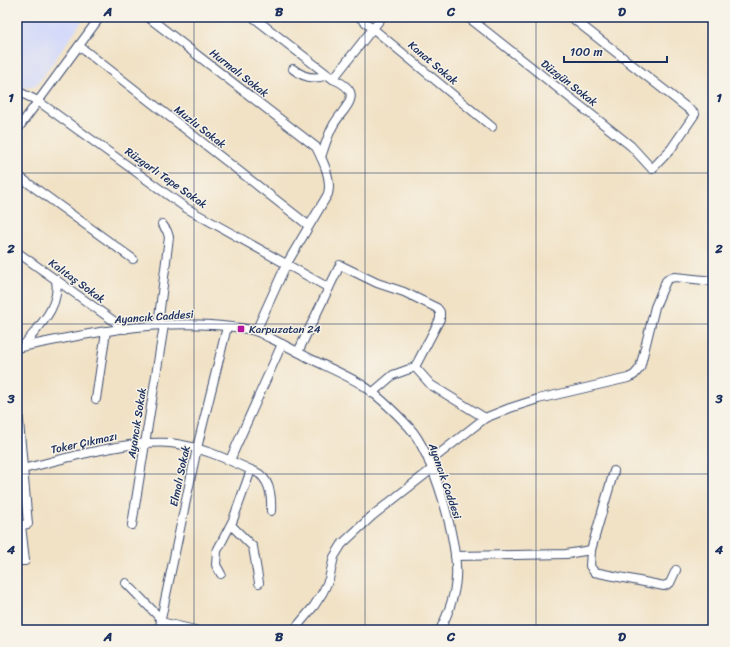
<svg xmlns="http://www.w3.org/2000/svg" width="730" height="647" viewBox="0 0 730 647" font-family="Sriracha,sans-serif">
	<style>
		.built { fill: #d3d9f9 }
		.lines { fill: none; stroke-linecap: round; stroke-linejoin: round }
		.minor-casing { stroke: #3b4a6e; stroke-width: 10 }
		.minor { stroke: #fff; stroke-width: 8 }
		.grid { fill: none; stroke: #1b2f5e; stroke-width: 1; stroke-opacity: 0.55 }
		.poi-dot { fill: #b5179e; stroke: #f7f3e8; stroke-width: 1.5 }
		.labels { text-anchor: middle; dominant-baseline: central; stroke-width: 3; stroke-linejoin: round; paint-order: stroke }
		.street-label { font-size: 11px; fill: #1b2f5e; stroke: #f7f3e8 }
		.poi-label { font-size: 11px; fill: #1b2f5e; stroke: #f7f3e8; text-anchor: start }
		.neatline { fill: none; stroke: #1b2f5e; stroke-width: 1.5 }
		.grid-label { font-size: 13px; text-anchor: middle; font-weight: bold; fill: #1b2f5e }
	</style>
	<rect width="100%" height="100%" fill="#f7f3e8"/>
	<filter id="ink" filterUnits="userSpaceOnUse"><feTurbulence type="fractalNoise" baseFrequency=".025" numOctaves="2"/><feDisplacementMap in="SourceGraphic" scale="8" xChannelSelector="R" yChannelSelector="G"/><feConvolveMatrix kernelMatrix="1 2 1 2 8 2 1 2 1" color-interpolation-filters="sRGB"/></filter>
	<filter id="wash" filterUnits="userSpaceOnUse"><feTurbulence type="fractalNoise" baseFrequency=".012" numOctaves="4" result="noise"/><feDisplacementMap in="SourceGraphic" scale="16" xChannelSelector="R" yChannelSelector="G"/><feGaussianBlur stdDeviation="0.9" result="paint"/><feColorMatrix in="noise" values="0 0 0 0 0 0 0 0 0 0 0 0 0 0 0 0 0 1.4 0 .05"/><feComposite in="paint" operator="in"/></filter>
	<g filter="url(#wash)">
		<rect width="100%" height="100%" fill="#f1e2c6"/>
		<polygon class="built" points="17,17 85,17 37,85 24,88 17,85"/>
	</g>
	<g filter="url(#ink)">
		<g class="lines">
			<g class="minor-casing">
				<g id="minor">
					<path d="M148,17L316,147C323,161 332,178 328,194L286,265L256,331"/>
					<path d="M253,17L333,79C366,93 345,106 334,124C328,134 325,146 321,157"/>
					<polyline points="359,17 492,127"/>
					<polyline points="468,17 631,146 652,169 671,149 695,114 571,17"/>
					<polyline points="472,20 482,17"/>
					<polyline points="79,46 308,225"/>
					<path d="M293,69C303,77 315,80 327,75"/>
					<polyline points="333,79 382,17"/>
					<polyline points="17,91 38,101 186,208 329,288"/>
					<polyline points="17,130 100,17"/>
					<polyline points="17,175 133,259"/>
					<polyline points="17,252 125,329"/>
					<polyline points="158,325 169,237 167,231 162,224"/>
					<path d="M23,346C39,326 61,307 56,279"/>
					<path d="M17,348C81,335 144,321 211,325C225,326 241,327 255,331C260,332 265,336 270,338C282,344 295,350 307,357C325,366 344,374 361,384C379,396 395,412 409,427C433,453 459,543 456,578C455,596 448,614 440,630"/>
					<polyline points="298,352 340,265 377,283 404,292 437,308 440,312 440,319 415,367 431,385 485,418"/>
					<polyline points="372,393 393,375 415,367"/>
					<polyline points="17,399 28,524 21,525 25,561 17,561"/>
					<polyline points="96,399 106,331"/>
					<polyline points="230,460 282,344"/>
					<polyline points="429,462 485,418 510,408 538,399 628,378 634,375 640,368 655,307 666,281 670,278 675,277 713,281"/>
					<path d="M23,469C61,459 98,449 137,444C147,443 159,442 170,443C198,446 225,458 251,470L233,520L217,551L216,565L221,574"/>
					<path d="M251,470C269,475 272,494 271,511"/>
					<polyline points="614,471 591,550 590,566 594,572 664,586 670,583 676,570"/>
					<polyline points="132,525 164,325"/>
					<polyline points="231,525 253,547 259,583"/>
					<polyline points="455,556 566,554 591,550"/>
					<polyline points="126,583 161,619"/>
					<polyline points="161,622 195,630"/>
					<polyline points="160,630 161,619 197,448 227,327"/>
					<polyline points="294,630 314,606 323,592 329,579 334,557 342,544 372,516 432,469"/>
				</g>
			</g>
			<use href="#minor" class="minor"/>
		</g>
	</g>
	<path class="grid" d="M194,17V630M365,17V630M536,17V630M17,173H713M17,324H713M17,474H713"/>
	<rect class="poi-dot" x="237" y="325" width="8" height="8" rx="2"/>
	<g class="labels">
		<g class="street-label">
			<text transform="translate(433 63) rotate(40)">Kanat Sokak</text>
			<text transform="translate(239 73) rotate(38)">Hurmalı Sokak</text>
			<text transform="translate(569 83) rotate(38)">Düzgün Sokak</text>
			<text transform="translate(200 127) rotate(38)">Muzlu Sokak</text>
			<text transform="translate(166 178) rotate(35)">Rüzgarlı Tepe Sokak</text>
			<text transform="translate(77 281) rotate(36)">Kalıtaş Sokak</text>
			<text transform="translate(154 317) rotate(-4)">Ayancık Caddesi</text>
			<text transform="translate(137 423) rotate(-81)">Ayancık Sokak</text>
			<text transform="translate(84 443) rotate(-12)">Toker Çıkmazı</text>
			<text transform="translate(180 476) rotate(-78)">Elmalı Sokak</text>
			<text transform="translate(445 481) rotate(71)">Ayancık Caddesi</text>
		</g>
		<g class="poi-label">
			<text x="249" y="329">Karpuzatan 24</text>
		</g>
	</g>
	<rect width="730" height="647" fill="none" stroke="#f7f3e8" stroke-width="44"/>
	<path d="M564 56v6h103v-6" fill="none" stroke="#1b2f5e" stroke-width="2"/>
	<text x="570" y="56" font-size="12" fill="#1b2f5e" stroke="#f7f3e8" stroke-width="3" paint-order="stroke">100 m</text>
	<rect x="22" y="22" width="686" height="603" class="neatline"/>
	<g class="grid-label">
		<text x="108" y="16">A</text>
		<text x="279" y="16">B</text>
		<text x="451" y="16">C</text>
		<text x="622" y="16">D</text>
		<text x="11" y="102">1</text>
		<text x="719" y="102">1</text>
		<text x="11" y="253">2</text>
		<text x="719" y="253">2</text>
		<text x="11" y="403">3</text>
		<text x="719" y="403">3</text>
		<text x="11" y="554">4</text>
		<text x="719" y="554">4</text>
		<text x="108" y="641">A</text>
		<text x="279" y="641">B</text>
		<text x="451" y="641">C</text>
		<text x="622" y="641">D</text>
	</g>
</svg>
